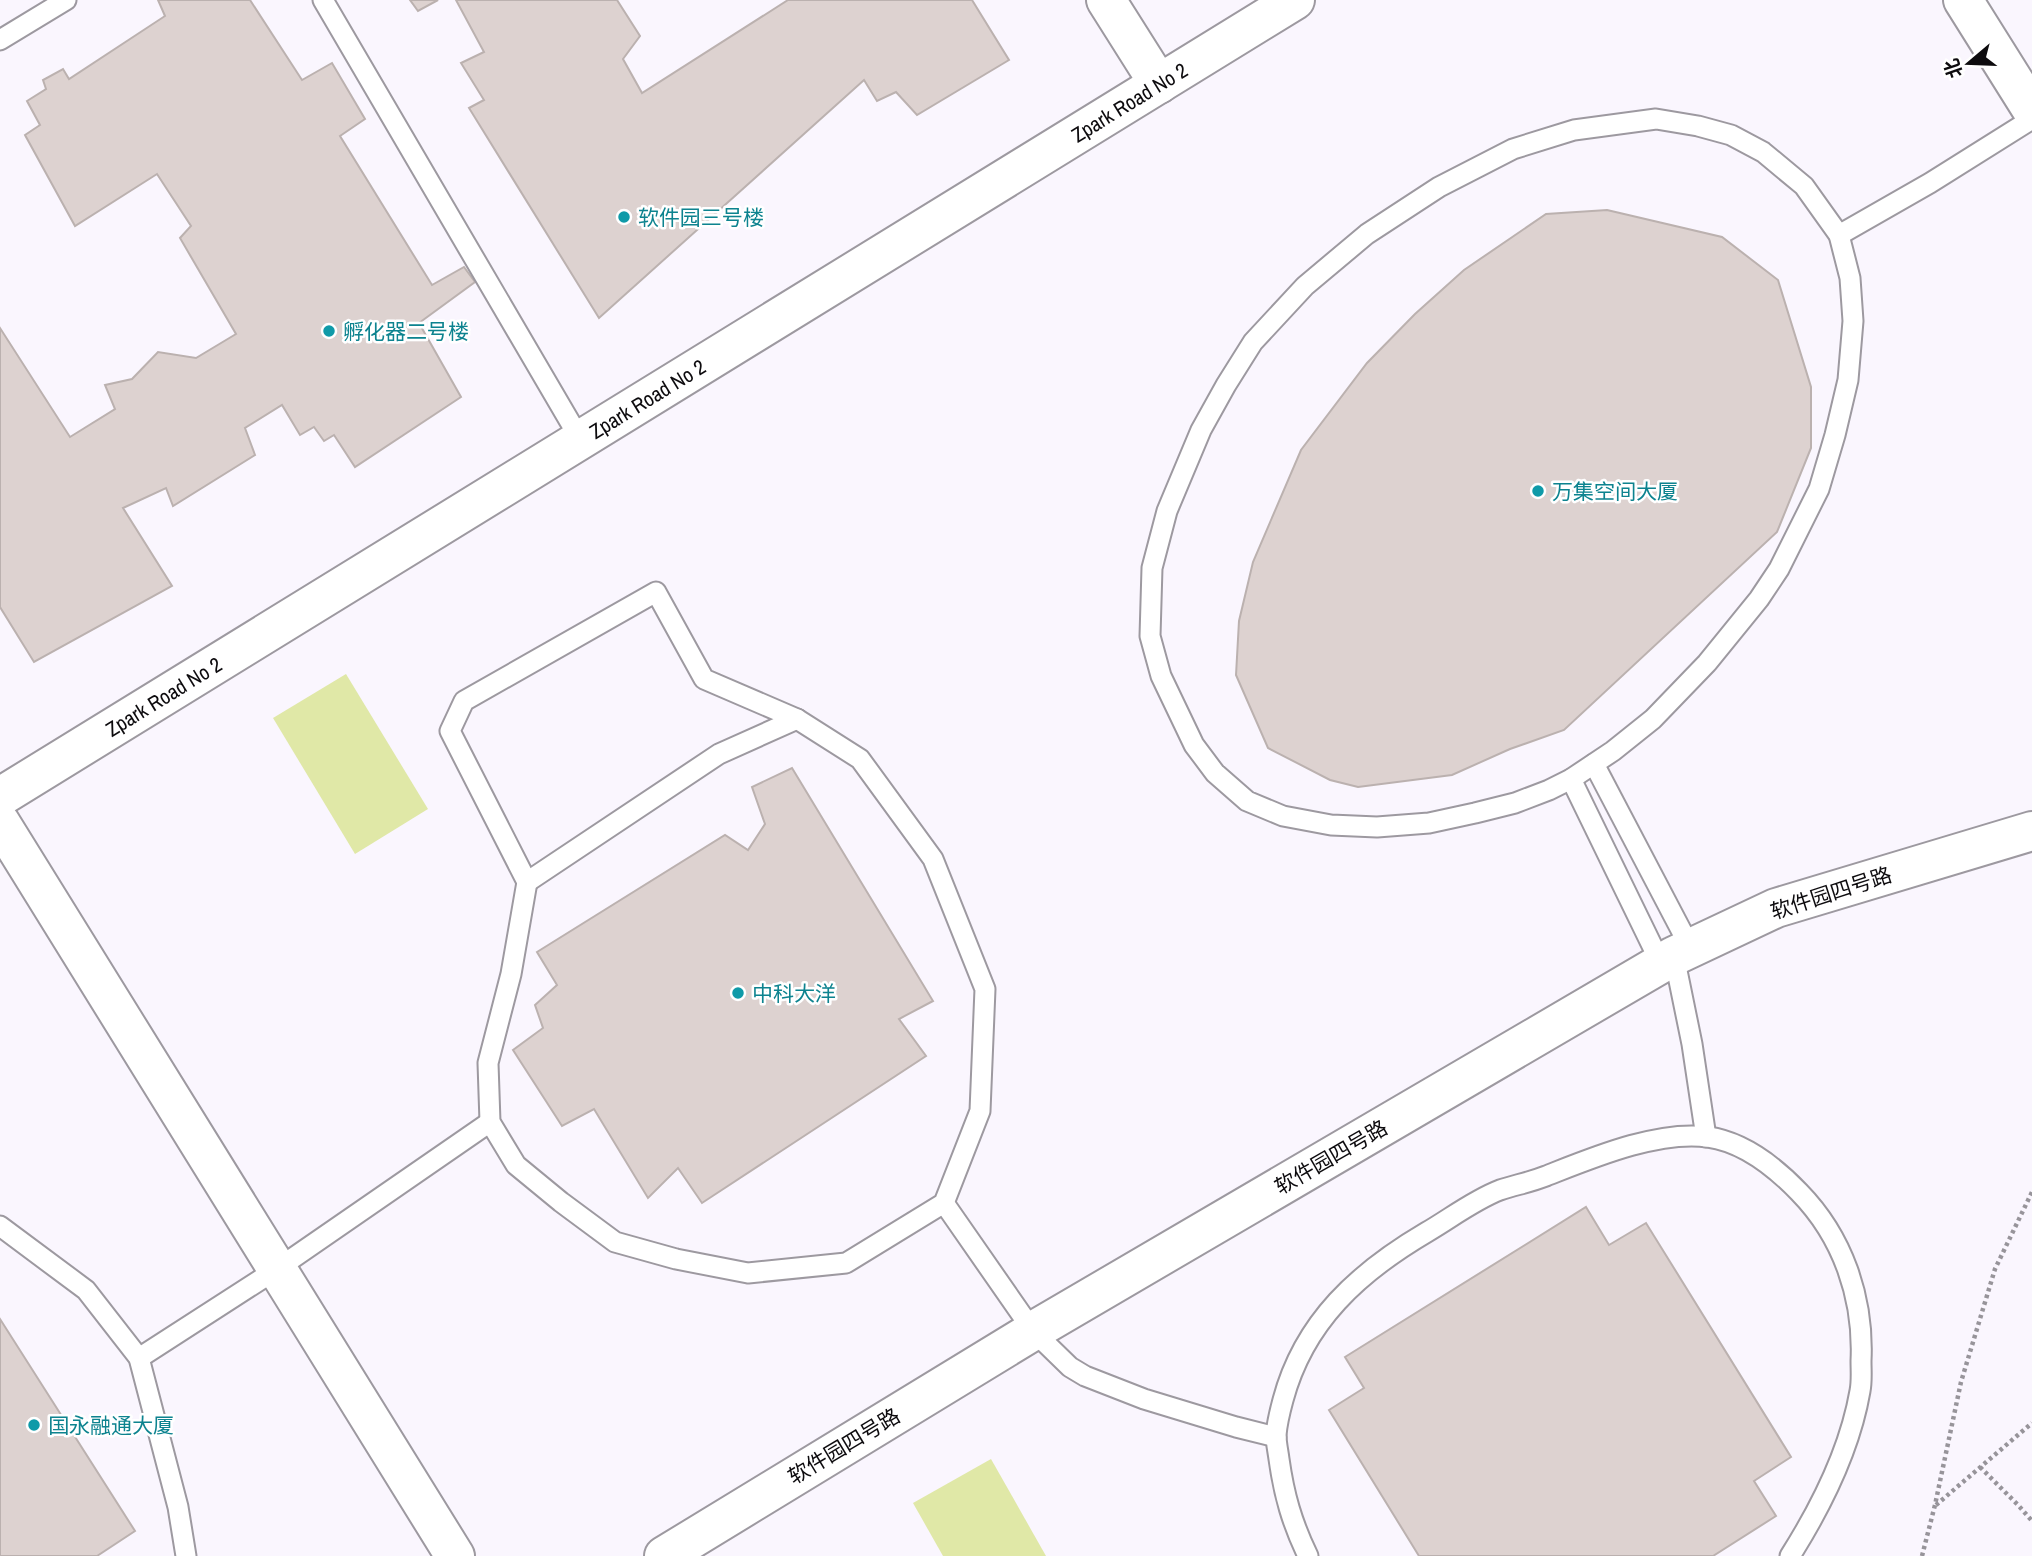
<svg xmlns="http://www.w3.org/2000/svg" width="2032" height="1556" viewBox="0 0 2032 1556" font-family="'Archivo Narrow','Noto Sans SC',sans-serif">
	<style>
		.green { fill: #e0e8a7 }
		.building { fill: #ddd2d0; stroke: #bbb1af; stroke-width: 2 }
		.lines { fill: none; stroke-linecap: round; stroke-linejoin: round }
		.service-casing { stroke: #9d99a0; stroke-width: 23 }
		.tertiary-casing { stroke: #9d99a0; stroke-width: 42 }
		.path { stroke: #97949a; stroke-width: 4.5; stroke-dasharray: 3.5 3.5; stroke-linecap: butt }
		.service { stroke: #fff; stroke-width: 19 }
		.tertiary { stroke: #fff; stroke-width: 38 }
		.culture-dot { fill: #0f9aa8; stroke: #fff; stroke-width: 2.5 }
		.labels { text-anchor: middle; dominant-baseline: central; stroke-width: 5; stroke-linejoin: round; paint-order: stroke }
		.street-label { font-size: 21px; fill: #0d0b0e; stroke: #fff }
		.culture-label { font-size: 21px; fill: #0d838f; stroke: #fff; text-anchor: start }
	</style>
	<rect width="100%" height="100%" fill="#faf6fe"/>
	<g class="green">
		<polygon points="346,674 428,809 355,854 273,718"/>
		<polygon points="991,1459 1046,1556 943,1556 913,1503"/>
	</g>
	<g class="building">
		<polygon points="158,0 250,0 302,80 332,63 365,119 340,136 432,285 464,267 475,282 419,323 461,397 355,467 334,435 324,441 314,427 300,435 282,405 245,428 255,455 173,506 166,488 123,508 172,586 34,662 0,607 0,328 70,437 115,409 105,385 132,379 158,352 196,358 236,334 180,238 191,226 157,174 75,226 25,135 40,125 27,101 46,89 43,80 63,69 69,79 165,16"/>
		<polygon points="410,0 438,0 418,11"/>
		<polygon points="456,0 617,0 640,36 623,59 642,93 788,0 972,0 1009,60 917,115 896,92 877,101 864,80 599,318 469,108 484,100 461,63 484,52"/>
		<polygon points="1607,210 1722,237 1778,280 1811,387 1811,448 1777,532 1564,730 1510,749 1452,775 1358,787 1330,780 1268,748 1236,675 1239,621 1253,562 1301,450 1367,363 1415,314 1464,270 1546,214"/>
		<polygon points="792,768 933,1001 899,1019 926,1056 702,1203 678,1168 648,1198 594,1109 562,1126 513,1050 543,1028 535,1005 557,985 537,952 725,835 748,850 765,824 752,787"/>
		<polygon points="1586,1207 1609,1245 1646,1223 1791,1457 1754,1481 1776,1516 1713,1556 1419,1556 1329,1410 1364,1388 1345,1357"/>
		<polygon points="0,1319 135,1531 97,1556 0,1556"/>
	</g>
	<g class="lines">
		<g class="service-casing">
			<g id="service">
				<polyline points="323,0 580,439"/>
				<polyline points="0,40 66,0"/>
				<polygon points="1656,119 1698,126 1731,135 1763,152 1804,186 1839,235 1850,278 1853,321 1848,380 1835,435 1819,489 1779,569 1759,599 1707,663 1653,719 1613,751 1571,779 1549,790 1515,803 1475,813 1429,823 1377,827 1331,825 1283,816 1247,801 1215,773 1194,745 1161,676 1150,636 1152,568 1167,511 1201,430 1226,385 1253,342 1305,286 1367,234 1439,187 1513,149 1574,130"/>
				<polyline points="1839,235 1930,183 2032,119"/>
				<polygon points="656,592 704,679 797,719 860,759 933,859 985,989 980,1111 944,1203 846,1263 748,1273 676,1259 615,1242 561,1202 516,1165 490,1122 488,1063 511,974 527,882 450,731 464,701"/>
				<polyline points="1594,764 1691,949"/>
				<polyline points="1571,779 1661,964"/>
				<polyline points="527,882 719,754 797,719"/>
				<polyline points="1674,956 1692,1044 1706,1137"/>
				<polyline points="944,1203 1033,1331 1070,1367 1085,1376 1144,1399 1236,1427 1276,1437"/>
				<polyline points="0,1226 86,1290 139,1358 178,1507 186,1556"/>
				<polyline points="139,1358 277,1269 490,1122"/>
				<path d="M1308,1556C1292,1523 1284,1495 1279,1459C1278,1451 1276,1443 1276,1435C1277,1423 1280,1411 1283,1400C1304,1321 1359,1272 1427,1232C1451,1218 1474,1200 1500,1190C1515,1185 1531,1182 1546,1176C1592,1158 1658,1130 1708,1137C1744,1142 1774,1166 1799,1192C1843,1237 1864,1298 1861,1361C1861,1371 1862,1381 1860,1391C1850,1449 1821,1507 1790,1556"/>
			</g>
		</g>
		<g class="tertiary-casing">
			<g id="tertiary">
				<polyline points="1106,0 1159,84"/>
				<polyline points="1963,0 2032,110"/>
				<path id="s1" d="M0,797L1295,0"/>
				<polyline points="0,822 455,1556"/>
				<polyline points="664,1556 1033,1331 1674,956 1776,908 2032,831"/>
			</g>
		</g>
		<g class="path">
			<polyline points="1980,1467 2018,1505 2032,1521"/>
			<polyline points="1936,1505 2032,1423"/>
			<polyline points="1922,1556 1935,1505 1961,1382 1995,1269 2032,1192"/>
		</g>
		<use href="#service" class="service"/>
		<use href="#tertiary" class="tertiary"/>
	</g>
	<g class="culture-dot">
		<circle cx="624" cy="217" r="7"/>
		<circle cx="329" cy="331" r="7"/>
		<circle cx="1538" cy="491" r="7"/>
		<circle cx="738" cy="993" r="7"/>
		<circle cx="34" cy="1425" r="7"/>
	</g>
	<g class="labels">
		<g class="street-label">
			<text stroke="none"><textPath href="#s1" startOffset="1326">Zpark Road No 2</textPath></text>
			<text stroke="none"><textPath href="#s1" startOffset="760">Zpark Road No 2</textPath></text>
			<text stroke="none"><textPath href="#s1" startOffset="192">Zpark Road No 2</textPath></text>
			<text transform="translate(1831 893) rotate(-18)">软件园四号路</text>
			<text transform="translate(1331 1157) rotate(-30)">软件园四号路</text>
			<text transform="translate(844 1446) rotate(-31)">软件园四号路</text>
		</g>
		<g class="culture-label">
			<text x="638" y="217">软件园三号楼</text>
			<text x="343" y="331">孵化器二号楼</text>
			<text x="1552" y="491">万集空间大厦</text>
			<text x="752" y="993">中科大洋</text>
			<text x="48" y="1425">国永融通大厦</text>
		</g>
	</g>
	<g transform="translate(1969 63) rotate(251)" stroke="#ffffff" stroke-width="5" paint-order="stroke">
	<path d="M0-5L12 26L0 18L-12 26Z" fill="#0d0b0e"/>
	<text y="-10" font-size="19" font-weight="bold" text-anchor="middle" fill="#0d0b0e">北</text>
	</g>
</svg>
